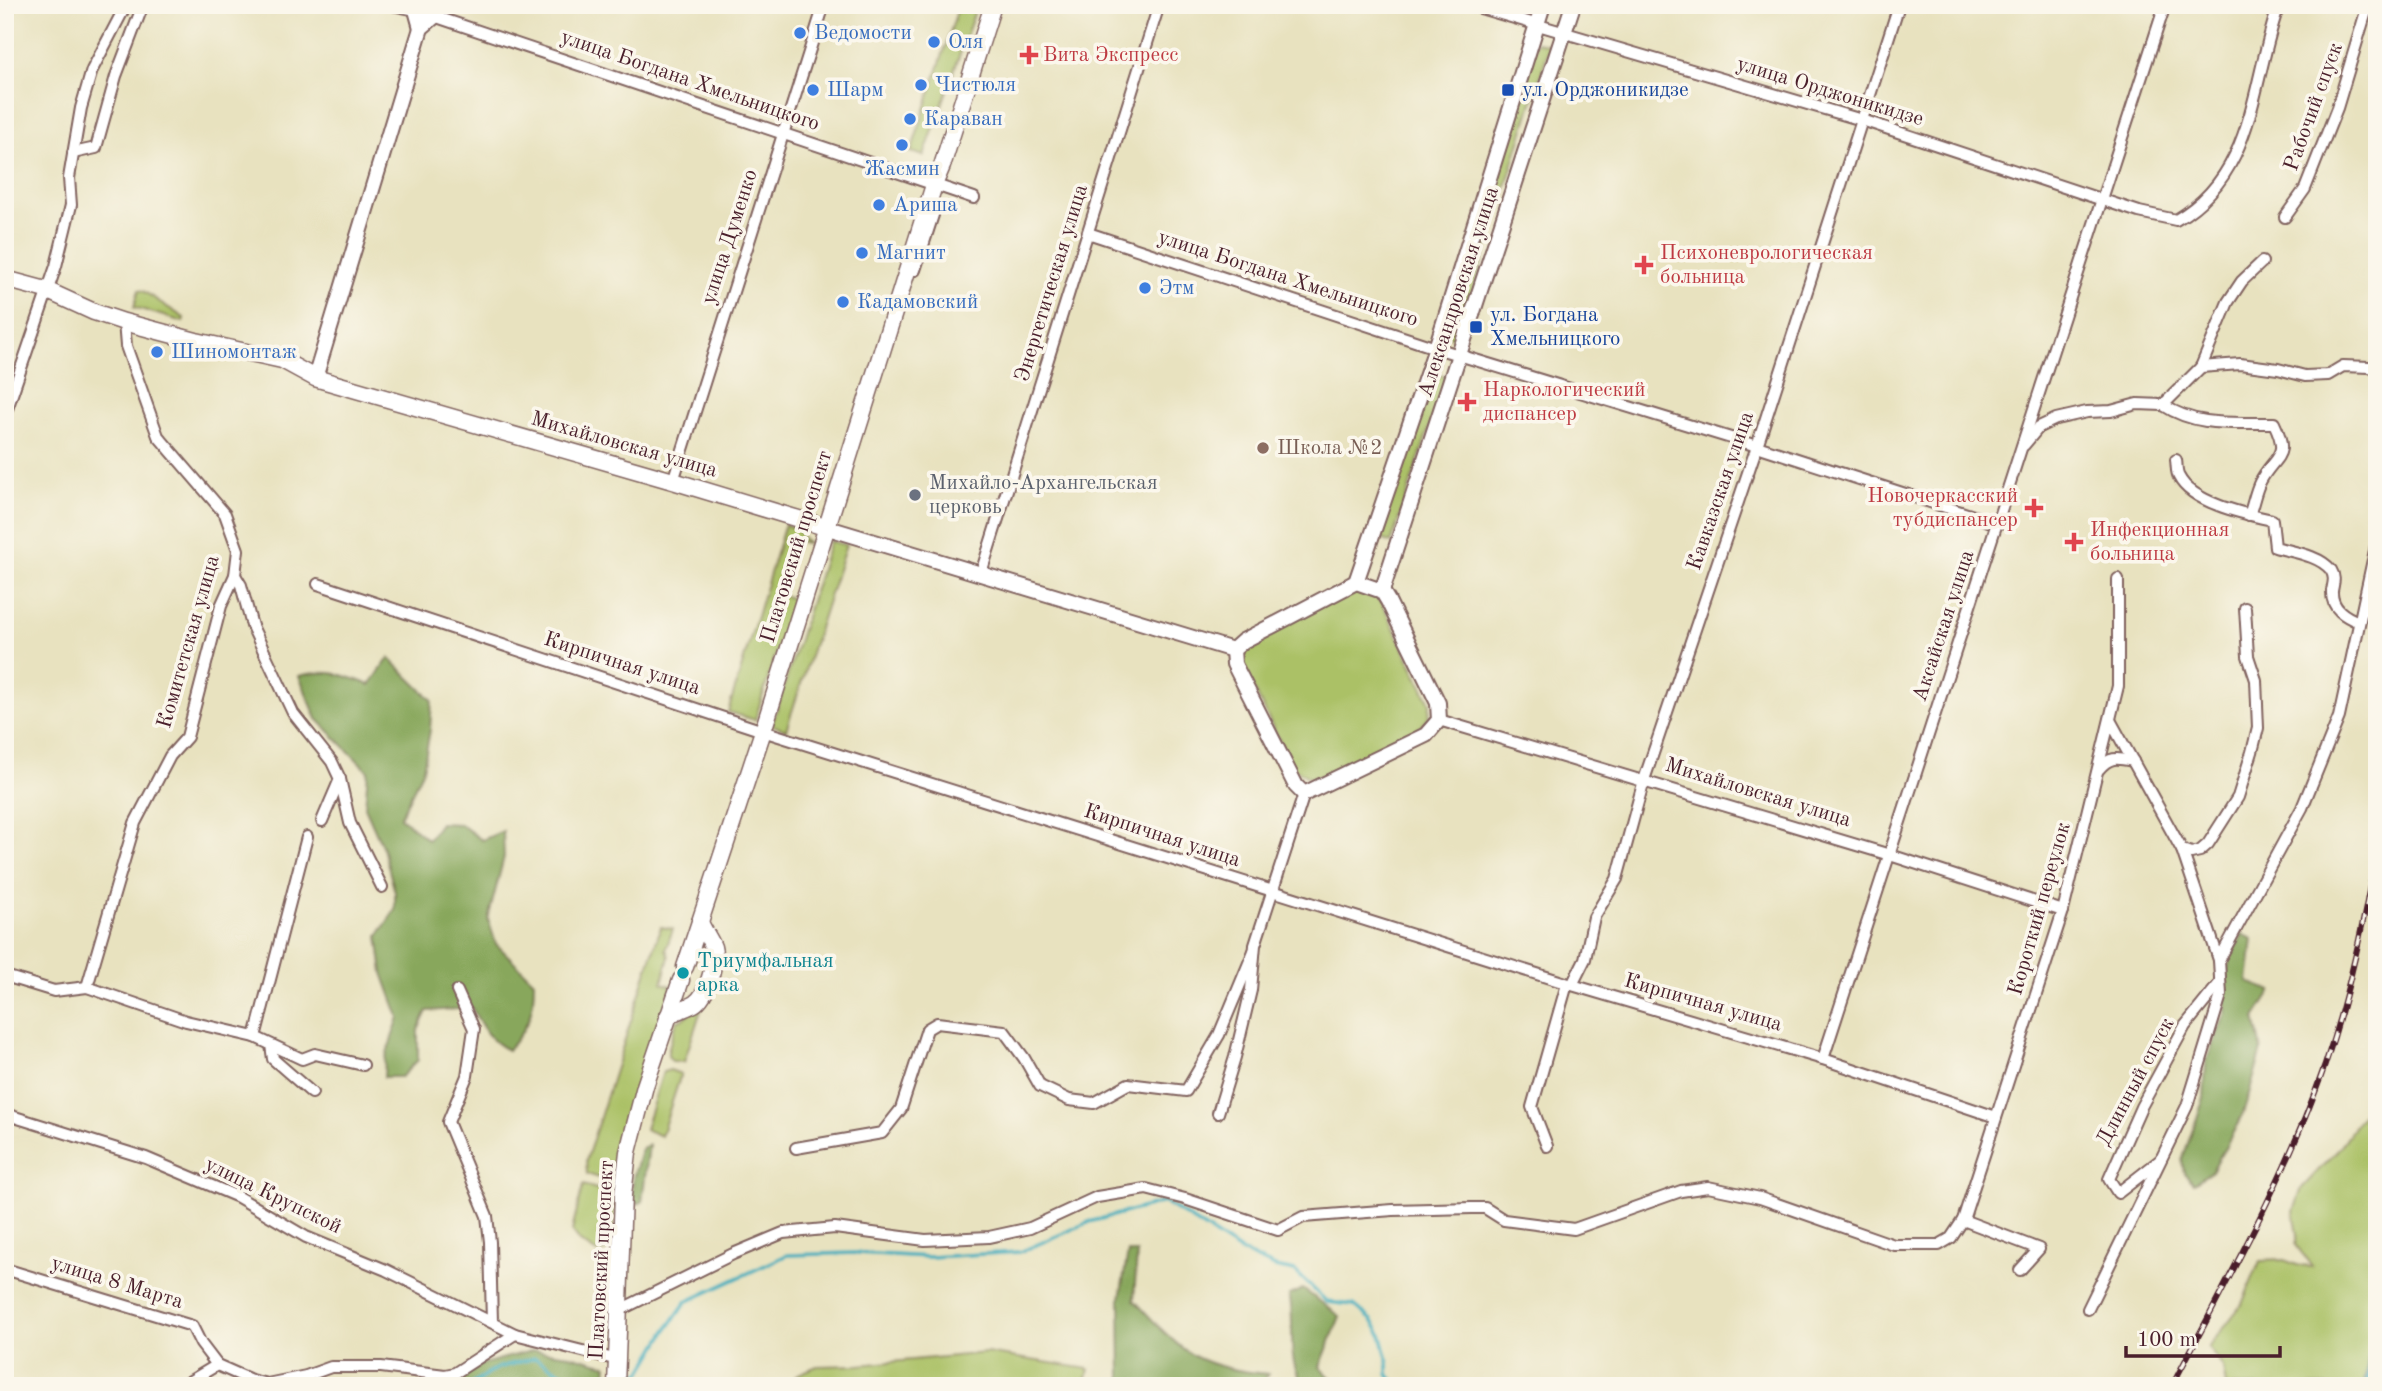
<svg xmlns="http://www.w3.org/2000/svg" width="2382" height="1391" viewBox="0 0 2382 1391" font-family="'Old Standard TT',serif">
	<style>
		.green { fill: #abc166; stroke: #7a7048; stroke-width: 2 }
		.forest { fill: #88a75b; stroke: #696343; stroke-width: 2 }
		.water { fill: #3fadbd; stroke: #446674; stroke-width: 2 }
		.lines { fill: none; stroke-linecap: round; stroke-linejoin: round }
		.stream { stroke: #3fadbd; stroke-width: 3.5 }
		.minor-casing { stroke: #81635f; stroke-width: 14 }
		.tertiary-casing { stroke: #81635f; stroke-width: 18 }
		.secondary-casing { stroke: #81635f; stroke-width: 19 }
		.minor { stroke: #fff; stroke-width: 10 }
		.tertiary { stroke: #fff; stroke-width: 14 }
		.secondary { stroke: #fff; stroke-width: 16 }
		.rail-casing { stroke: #4a1f2b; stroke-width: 6 }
		.rail { stroke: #fbf7ec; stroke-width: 3.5; stroke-dasharray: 10; stroke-linecap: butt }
		.shop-dot { fill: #3f7fe0; stroke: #fbf7ec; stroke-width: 2.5 }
		.health-dot { fill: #e0444e; stroke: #fbf7ec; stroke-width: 2.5 }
		.transit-dot { fill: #1a4fb4; stroke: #fbf7ec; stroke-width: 2.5 }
		.education-dot { fill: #8d6e63; stroke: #fbf7ec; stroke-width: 2.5 }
		.worship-dot { fill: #6b7280; stroke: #fbf7ec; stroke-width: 2.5 }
		.culture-dot { fill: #0f9aa8; stroke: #fbf7ec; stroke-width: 2.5 }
		.labels { text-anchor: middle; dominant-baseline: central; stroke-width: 7; stroke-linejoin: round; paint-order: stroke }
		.shop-label { font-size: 21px; fill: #366cbe; stroke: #fbf7ec; text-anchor: start }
		.health-label { font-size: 21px; fill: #be3a42; stroke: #fbf7ec; text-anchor: start }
		.street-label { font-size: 21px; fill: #4a1f2b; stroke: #fbf7ec }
		.transit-label { font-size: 21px; fill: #164399; stroke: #fbf7ec; text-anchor: start }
		.education-label { font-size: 21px; fill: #785e54; stroke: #fbf7ec; text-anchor: start }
		.worship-label { font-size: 21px; fill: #5b616d; stroke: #fbf7ec; text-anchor: start }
		.culture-label { font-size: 21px; fill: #0d838f; stroke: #fbf7ec; text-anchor: start }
	</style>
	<rect width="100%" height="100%" fill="#fbf7ec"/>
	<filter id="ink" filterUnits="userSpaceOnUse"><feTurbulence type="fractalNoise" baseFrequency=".0143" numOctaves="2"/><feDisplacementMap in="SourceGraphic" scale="14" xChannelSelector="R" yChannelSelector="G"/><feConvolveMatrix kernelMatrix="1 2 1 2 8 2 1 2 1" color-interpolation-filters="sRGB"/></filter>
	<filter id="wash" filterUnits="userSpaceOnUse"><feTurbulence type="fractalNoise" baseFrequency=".00686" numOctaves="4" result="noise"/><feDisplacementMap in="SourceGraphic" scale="28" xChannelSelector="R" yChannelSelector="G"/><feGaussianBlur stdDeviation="1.57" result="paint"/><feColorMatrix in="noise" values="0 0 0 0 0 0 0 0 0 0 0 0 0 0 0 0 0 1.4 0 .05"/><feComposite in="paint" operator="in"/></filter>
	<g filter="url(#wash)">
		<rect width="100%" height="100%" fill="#e8e2bf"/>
		<g class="green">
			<polygon points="959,5 977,5 924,156 911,152"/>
			<polygon points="1537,42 1550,45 1458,340 1446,335"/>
			<polygon points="139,290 143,291 184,318 183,322 134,307"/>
			<polygon points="1433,372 1446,377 1391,543 1375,537"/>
			<polygon points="785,524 798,531 808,544 792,538 775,592 793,599 755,720 728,712"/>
			<polygon points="830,541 846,545 786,730 772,725"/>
			<polygon points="1358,590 1370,592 1382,603 1430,703 1429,716 1419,729 1322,776 1310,778 1293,768 1243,667 1242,651 1251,641 1349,591"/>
			<polygon points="661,927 673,929 666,949 669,957 662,983 672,986 615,1162 611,1182 587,1174 586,1161"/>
			<polygon points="703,1004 684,1062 672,1061 668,1056 668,1051 677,1020 681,1020"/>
			<polygon points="2377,1065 2377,1308 2364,1386 2226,1386 2223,1367 2208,1348 2242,1304 2260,1261 2284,1260 2300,1266 2312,1267 2296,1245 2298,1234 2294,1211 2302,1188 2341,1146 2373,1099 2373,1073"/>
			<polygon points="670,1070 681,1074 661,1136 645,1129 663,1072"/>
			<polygon points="583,1185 615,1194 613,1249 597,1253 580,1242 572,1231"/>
			<polygon points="986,1353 1089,1369 1085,1386 794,1386 796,1375 817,1366 859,1365"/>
		</g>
		<g class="forest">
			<path d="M389,658L432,700L430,730L423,770L400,817L428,840L440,823L460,824L482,840L503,831L504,857L488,919L496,944L534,981C534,1012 529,1026 508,1050C489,1041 482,1027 472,1008L427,1011L418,1030V1060L401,1077H384L385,1059L399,1017L383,973L378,936L395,910V892L383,848L365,807L368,771L317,719L299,676C328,669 343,674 370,685Z"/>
			<polygon points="2242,934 2253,939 2248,982 2272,991 2255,1018 2262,1050 2243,1114 2212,1171 2194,1183 2184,1173 2182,1160 2204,1098 2206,1062 2226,1012 2224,980 2230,960"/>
			<polygon points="649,1145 642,1202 637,1204 632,1199 633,1178 642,1148"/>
			<path d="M1128,1252L1137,1253L1134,1300C1151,1318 1173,1344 1194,1356C1217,1368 1243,1372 1268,1374L1261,1386H1124L1121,1379L1120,1298Z"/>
			<path d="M1303,1289L1340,1316L1320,1367L1338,1385L1364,1386H1310C1306,1382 1300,1378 1298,1374C1287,1353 1296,1319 1289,1295Z"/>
			<polygon points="534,1350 570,1355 607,1365 605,1386 446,1386 483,1364"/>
		</g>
		<polygon class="water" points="2377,1308 2377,1386 2364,1386"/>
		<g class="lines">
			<g class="stream">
				<polyline points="621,1376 641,1373 667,1329 686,1302 787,1255 857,1253 929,1257 1020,1252 1089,1222 1164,1202 1242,1252 1275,1267 1295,1271 1327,1302 1354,1305 1372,1320 1381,1334 1388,1361 1388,1375 1399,1386"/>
				<polyline points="469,1386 497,1368 535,1358 564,1374 610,1377"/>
			</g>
		</g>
	</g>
	<g filter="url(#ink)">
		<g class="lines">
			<g class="minor-casing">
				<g id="minor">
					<polyline points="392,5 416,10 974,198"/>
					<path d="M1470,5L1862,120L2139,212L2176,220C2256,174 2251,82 2279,5"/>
					<polyline points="73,153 96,148 116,76 143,5"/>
					<polyline points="2285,217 2305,189 2337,108 2368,5"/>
					<polyline points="1088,233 1436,348 1757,446 1998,524"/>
					<polyline points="915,270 933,215 933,202"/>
					<polyline points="2201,367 2228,302 2242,281 2262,262"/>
					<path d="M2163,405C2198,428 2234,422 2274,423C2291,458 2274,455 2260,482C2255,492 2253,505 2249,515"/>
					<polyline points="5,415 56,266 71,205 69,178 81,108 92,70 126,5"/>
					<polyline points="2024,445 2039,427 2056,419 2087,412 2111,411 2137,404 2163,405 2201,367 2240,364 2278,369 2305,376 2328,375 2343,366 2370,367 2377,370"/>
					<path d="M2176,460C2177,465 2176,473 2179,477C2192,503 2245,514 2272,520L2275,547C2292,552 2319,555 2331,570C2336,578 2333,584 2332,591C2331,609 2346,617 2359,622"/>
					<polyline points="673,481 824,5"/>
					<polyline points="981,573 1159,5"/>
					<polyline points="235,575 241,585 252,626 293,713 332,762 340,779 350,823 382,887"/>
					<polyline points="318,584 763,731 1572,985 1823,1059 1996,1117"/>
					<polyline points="1439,720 1890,855 2063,911"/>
					<path d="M2099,769C2110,756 2117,758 2133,761"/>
					<polyline points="322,821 340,779"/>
					<polyline points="2182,850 2191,853 2200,851 2208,844 2238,797 2252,752 2258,728 2256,680 2248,656 2245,608"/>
					<polyline points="2219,960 2302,808 2339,717 2377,541"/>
					<polyline points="5,976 54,991 87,987 186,1021 255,1037 302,1059 315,1054 363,1065"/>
					<polyline points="1572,985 1585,959 1594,917 1617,879 1644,780 1757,446 1899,5"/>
					<polyline points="87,987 135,823 170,756 187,737 221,606 235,575 238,550 225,514 158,436 126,346 124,322"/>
					<polyline points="457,991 474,1029 467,1076 448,1122 487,1216 490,1242 492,1322"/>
					<polyline points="255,1037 307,837"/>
					<polyline points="271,1045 273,1059 312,1093"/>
					<polyline points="1823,1059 2165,5"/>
					<polyline points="1218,1113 1235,1057 1251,990 1255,945 1304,794"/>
					<polyline points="5,1114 146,1158 238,1197 306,1237 386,1270 515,1334 618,1360"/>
					<polyline points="1547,1146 1532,1107 1567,984"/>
					<polyline points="796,1148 882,1133 901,1109 927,1029 937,1023 1004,1031 1024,1058 1040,1086 1069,1100 1094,1103 1128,1084 1186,1091 1219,1035 1254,951"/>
					<polyline points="2159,1161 2118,1193 2109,1179 2141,1107 2185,1026 2220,983"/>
					<polyline points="1963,1220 2039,1249 2020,1270"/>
					<polyline points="5,1269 192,1326 201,1344 217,1365 251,1380 267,1384 306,1376 331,1367 381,1367 445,1375 455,1373 515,1334"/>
					<polyline points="2088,1309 2187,1106 2221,995 2219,960 2182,850 2110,720"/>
					<polyline points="620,1310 733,1254 783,1233 835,1228 925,1240 989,1237 1030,1228 1097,1197 1146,1189 1185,1199 1278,1230 1303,1217 1393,1210 1472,1208 1485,1208 1504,1220 1574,1229 1681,1191 1708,1187 1760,1198 1894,1245 1939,1245 1951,1238 1963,1220 2063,911 2118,686 2118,579"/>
					<polyline points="182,1386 217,1365"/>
				</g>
			</g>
			<g class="tertiary-casing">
				<g id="tertiary">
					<polyline points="418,5 416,10 421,28"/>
					<polyline points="315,378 421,28 435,16 439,5"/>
					<polyline points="825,527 1233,650"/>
					<polygon points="1356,582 1382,591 1388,601 1438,703 1439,720 1426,735 1304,794 1296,786 1234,664 1233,650 1243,641"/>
					<polyline points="1356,582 1436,348 1543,5"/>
					<polyline points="1382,591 1573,5"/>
				</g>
			</g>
			<g class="secondary-casing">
				<g id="secondary">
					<polyline points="5,279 46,290 94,312 124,322 196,341 282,360 315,378 673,481 825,527"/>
					<polyline points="685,967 763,731 934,185 942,166 993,5"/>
					<path d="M668,1016C677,1010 685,1009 694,1004C707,996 717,962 713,947C710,939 703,930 700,922"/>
					<polyline points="616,1386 623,1195 628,1152 645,1086 681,980"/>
				</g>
			</g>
			<use href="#minor" class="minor"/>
			<use href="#tertiary" class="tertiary"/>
			<use href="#secondary" class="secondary"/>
			<g class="rail-casing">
				<path id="rail" d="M2172,1386C2227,1281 2286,1177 2325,1065C2349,994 2364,921 2377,848"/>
			</g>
			<use href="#rail" class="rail"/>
		</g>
	</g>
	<g class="shop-dot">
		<circle cx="800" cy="33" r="7"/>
		<circle cx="934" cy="42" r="7"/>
		<circle cx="921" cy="85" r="7"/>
		<circle cx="813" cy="90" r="7"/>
		<circle cx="910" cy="119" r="7"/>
		<circle cx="902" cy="145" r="7"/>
		<circle cx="879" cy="205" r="7"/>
		<circle cx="862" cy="253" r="7"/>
		<circle cx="1145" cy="288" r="7"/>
		<circle cx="843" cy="302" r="7"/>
		<circle cx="157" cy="352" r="7"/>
	</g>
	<g class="health-dot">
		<path d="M1025.5 44.5h7v7h7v7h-7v7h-7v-7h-7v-7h7z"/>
		<path d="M1640.5 254.5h7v7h7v7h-7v7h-7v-7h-7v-7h7z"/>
		<path d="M1463.5 391.5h7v7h7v7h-7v7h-7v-7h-7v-7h7z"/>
		<path d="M2030.5 497.5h7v7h7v7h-7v7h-7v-7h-7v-7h7z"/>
		<path d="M2070.5 531.5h7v7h7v7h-7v7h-7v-7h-7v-7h7z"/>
	</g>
	<g class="transit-dot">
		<rect x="1501" y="83" width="14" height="14" rx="3.5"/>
		<rect x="1469" y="320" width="14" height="14" rx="3.5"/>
	</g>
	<circle class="education-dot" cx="1263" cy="448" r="7"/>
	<circle class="worship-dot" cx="915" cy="495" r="7"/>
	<circle class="culture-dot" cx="683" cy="973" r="7"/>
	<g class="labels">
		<g class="shop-label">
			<text x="814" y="33">Ведомости</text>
			<text x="948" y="42">Оля</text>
			<text x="935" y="85">Чистюля</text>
			<text x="827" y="90">Шарм</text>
			<text x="924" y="119">Караван</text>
			<text x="902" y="169" text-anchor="middle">Жасмин</text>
			<text x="893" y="205">Ариша</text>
			<text x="876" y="253">Магнит</text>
			<text x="1159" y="288">Этм</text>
			<text x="857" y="302">Кадамовский</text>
			<text x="171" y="352">Шиномонтаж</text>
		</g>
		<g class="health-label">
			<text x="1043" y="55">Вита Экспресс</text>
			<text x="1660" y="253">Психоневрологическая<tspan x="1660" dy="24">больница</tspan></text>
			<text x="1483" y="390">Наркологический<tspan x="1483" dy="24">диспансер</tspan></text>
			<text x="2018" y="496" text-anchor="end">Новочеркасский<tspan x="2018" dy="24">тубдиспансер</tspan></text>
			<text x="2090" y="530">Инфекционная<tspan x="2090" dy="24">больница</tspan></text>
		</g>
		<g class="street-label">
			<text transform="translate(690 81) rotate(19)">улица Богдана Хмельницкого</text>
			<text transform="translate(1830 92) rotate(17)">улица Орджоникидзе</text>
			<text transform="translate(2314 107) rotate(-70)">Рабочий спуск</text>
			<text transform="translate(730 237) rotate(-72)">улица Думенко</text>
			<text transform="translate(1288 279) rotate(18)">улица Богдана Хмельницкого</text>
			<text transform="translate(1052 283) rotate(-73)">Энергетическая улица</text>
			<text transform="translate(1459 292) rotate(-72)">Александровская улица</text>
			<text transform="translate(624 445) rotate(16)">Михайловская улица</text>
			<text transform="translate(1721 491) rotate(-71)">Кавказская улица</text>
			<text transform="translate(797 547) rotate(-73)">Платовский проспект</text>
			<text transform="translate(1944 626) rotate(-72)">Аксайская улица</text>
			<text transform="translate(189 642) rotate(-74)">Комитетская улица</text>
			<text transform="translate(622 664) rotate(18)">Кирпичная улица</text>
			<text transform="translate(1758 793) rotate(17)">Михайловская улица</text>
			<text transform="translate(1162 836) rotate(18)">Кирпичная улица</text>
			<text transform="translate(2040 909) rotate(-74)">Короткий переулок</text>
			<text transform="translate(1703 1003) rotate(16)">Кирпичная улица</text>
			<text transform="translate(2136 1082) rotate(-62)">Длинный спуск</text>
			<text transform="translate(273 1196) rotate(26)">улица Крупской</text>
			<text transform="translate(602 1260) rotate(-87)">Платовский проспект</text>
			<text transform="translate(117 1283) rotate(17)">улица 8 Марта</text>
		</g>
		<g class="transit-label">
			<text x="1522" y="90">ул. Орджоникидзе</text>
			<text x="1490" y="315">ул. Богдана<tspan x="1490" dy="24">Хмельницкого</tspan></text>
		</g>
		<g class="education-label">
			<text x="1277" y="448">Школа №2</text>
		</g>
		<g class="worship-label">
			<text x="929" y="483">Михайло-Архангельская<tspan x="929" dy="24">церковь</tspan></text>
		</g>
		<g class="culture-label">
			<text x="697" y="961">Триумфальная<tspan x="697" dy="24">арка</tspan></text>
		</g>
	</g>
	<rect width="2382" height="1391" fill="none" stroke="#fbf7ec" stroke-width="28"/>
	<path d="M2126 1346v10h154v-10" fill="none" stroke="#4a1f2b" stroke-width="3.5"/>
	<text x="2137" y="1346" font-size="21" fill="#4a1f2b" stroke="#fbf7ec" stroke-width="5" paint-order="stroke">100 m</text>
</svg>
